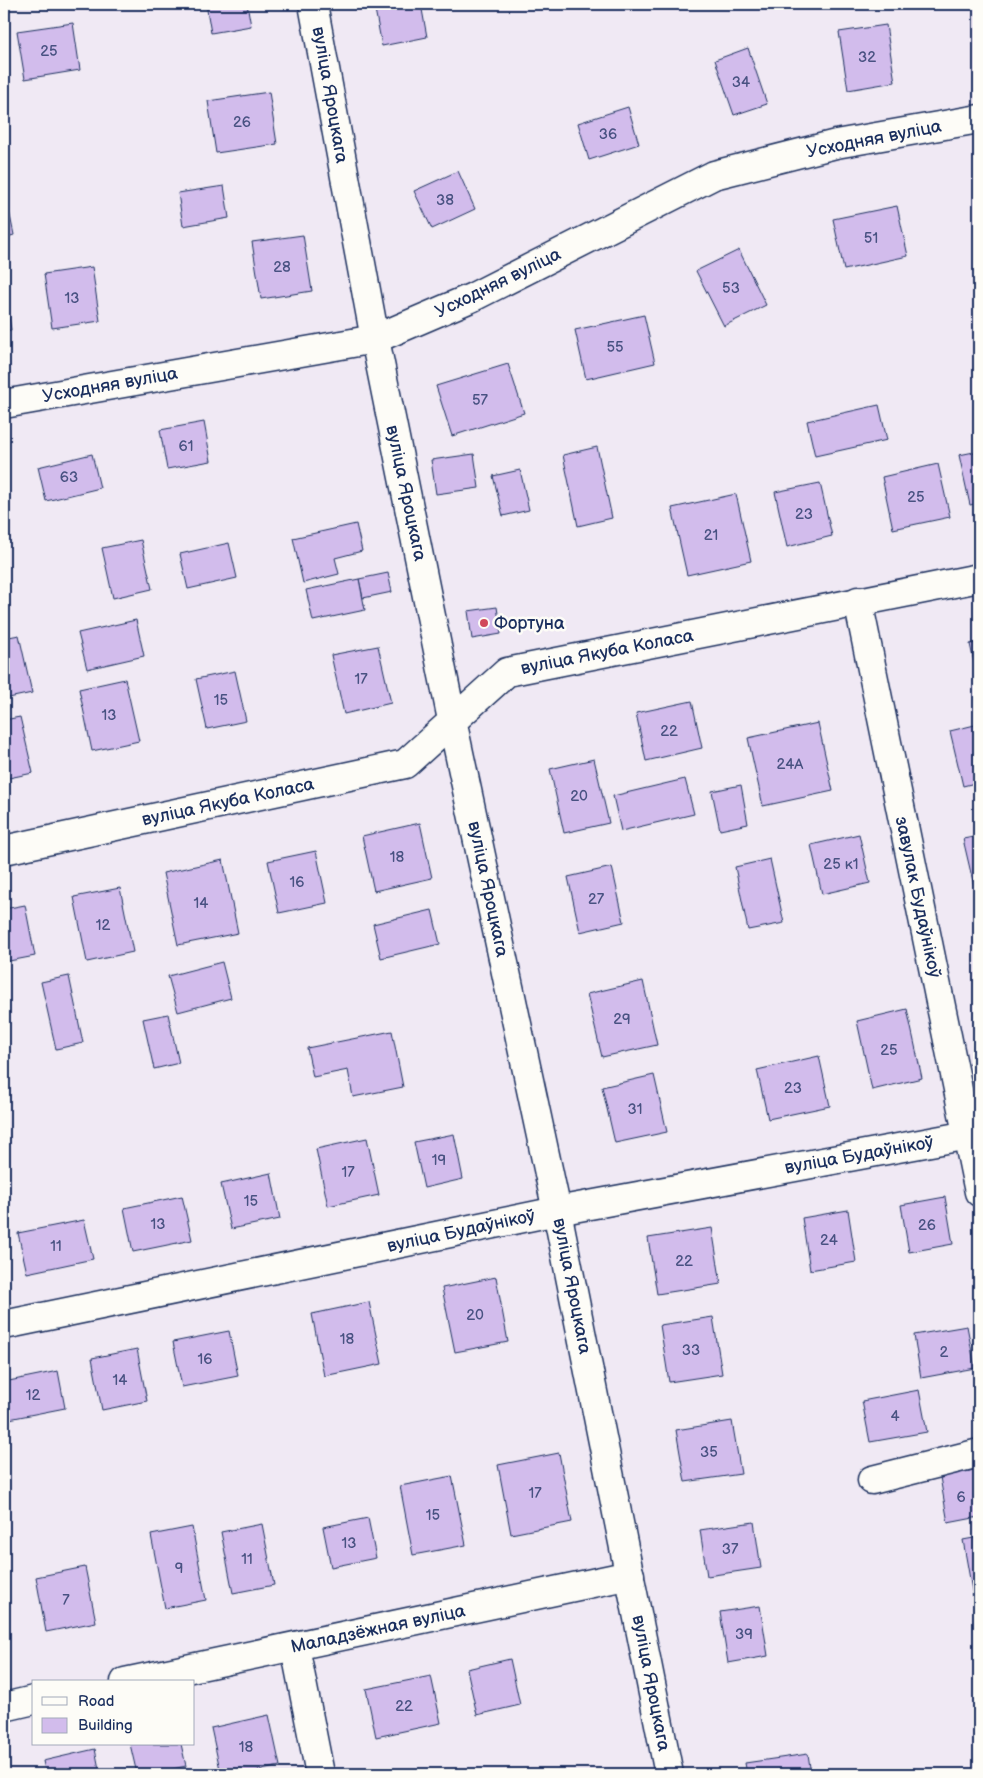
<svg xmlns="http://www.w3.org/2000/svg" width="983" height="1778" viewBox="0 0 983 1778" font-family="'Balsamiq Sans',sans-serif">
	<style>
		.building { fill: #d2bcec; stroke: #1b2f5e }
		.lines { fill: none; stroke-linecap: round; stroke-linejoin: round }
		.minor-casing { stroke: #1b2f5e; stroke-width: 31 }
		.minor { stroke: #fdfcf7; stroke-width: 28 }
		.poi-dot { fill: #d1495b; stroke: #fdfcf7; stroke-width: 2 }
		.labels { text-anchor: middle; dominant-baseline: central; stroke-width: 5; stroke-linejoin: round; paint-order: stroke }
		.number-label { font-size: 15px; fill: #495282 }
		.street-label { font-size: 18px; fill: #1b2f5e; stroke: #fdfcf7 }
		.poi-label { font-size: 18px; fill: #1b2f5e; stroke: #fdfcf7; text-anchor: start }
	</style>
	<rect width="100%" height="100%" fill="#f0e9f4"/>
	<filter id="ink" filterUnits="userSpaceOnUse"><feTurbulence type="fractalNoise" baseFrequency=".02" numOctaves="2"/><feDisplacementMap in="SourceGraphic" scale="10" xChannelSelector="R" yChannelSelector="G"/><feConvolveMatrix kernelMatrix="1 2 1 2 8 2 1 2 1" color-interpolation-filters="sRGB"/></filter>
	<g filter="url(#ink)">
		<g class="building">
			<polygon points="206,4 247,4 251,26 211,33"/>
			<polygon points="374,4 421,4 427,37 382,46"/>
			<polygon points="73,23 80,70 25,79 17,31"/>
			<polygon points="886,25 895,82 848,90 839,32"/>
			<polygon points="748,48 767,104 734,115 715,60"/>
			<polygon points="269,92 277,144 216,153 208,101"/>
			<polygon points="628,107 639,144 589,160 578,123"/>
			<polygon points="458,171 475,209 432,229 414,191"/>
			<polygon points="224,186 229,218 183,226 178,193"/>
			<polygon points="4,201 7,201 14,235 4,238"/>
			<polygon points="897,206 908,256 844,270 833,219"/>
			<polygon points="303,235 312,291 261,299 252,242"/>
			<polygon points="739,250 766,305 724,326 696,271"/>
			<polygon points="92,267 100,321 52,328 44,274"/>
			<polygon points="4,283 11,330 4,331"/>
			<polygon points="644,315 655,363 586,379 575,330"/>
			<polygon points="508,364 524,413 452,436 436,386"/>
			<polygon points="879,405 887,440 815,456 807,421"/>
			<polygon points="204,422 211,461 167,469 160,430"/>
			<polygon points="597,447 612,518 578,526 563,455"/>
			<polygon points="979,451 979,503 970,505 959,455"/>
			<polygon points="92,454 100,488 46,501 38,467"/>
			<polygon points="474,454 479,488 436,494 431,460"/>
			<polygon points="938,464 950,517 893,529 882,477"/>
			<polygon points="520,470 529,510 503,516 493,476"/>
			<polygon points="820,483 832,536 787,547 775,492"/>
			<polygon points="736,494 751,561 687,575 672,508"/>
			<polygon points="356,524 362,551 335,558 339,574 303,583 293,538"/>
			<polygon points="141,540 152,589 113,598 102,548"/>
			<polygon points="229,543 237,578 188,589 180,554"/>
			<polygon points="388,573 392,592 363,598 359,579"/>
			<polygon points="359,579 365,610 313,621 306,590"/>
			<polygon points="497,607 501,634 472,639 468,611"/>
			<polygon points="136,620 144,656 87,669 78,633"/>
			<polygon points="19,635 32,693 4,699 4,638"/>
			<polygon points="979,642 979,685 970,644"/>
			<polygon points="378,646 391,703 344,714 331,655"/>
			<polygon points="235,671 246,721 207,729 196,679"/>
			<polygon points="125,679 139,741 92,751 79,689"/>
			<polygon points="692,701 702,748 646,761 636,713"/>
			<polygon points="20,717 33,773 4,779 4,720"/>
			<polygon points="818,723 833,791 763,806 748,738"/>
			<polygon points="979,724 979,782 963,786 950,731"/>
			<polygon points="594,759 609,823 564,833 550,769"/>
			<polygon points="685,779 694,814 621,831 613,796"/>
			<polygon points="741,785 748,824 720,830 712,791"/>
			<polygon points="420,823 432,878 374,891 362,836"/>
			<polygon points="859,834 870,883 822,894 811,845"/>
			<polygon points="979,836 979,903 978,903 963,839"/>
			<polygon points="316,851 327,903 279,913 268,861"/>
			<polygon points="770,859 784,923 748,930 735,867"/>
			<polygon points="223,860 238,933 178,945 163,873"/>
			<polygon points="612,867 624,922 580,932 568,877"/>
			<polygon points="120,888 133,952 87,962 74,897"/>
			<polygon points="25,905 35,956 4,962 4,909"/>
			<polygon points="432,910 440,944 381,958 373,924"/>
			<polygon points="222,962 231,998 178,1012 168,976"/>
			<polygon points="69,976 83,1043 56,1049 41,982"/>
			<polygon points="643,981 657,1045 602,1057 587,994"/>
			<polygon points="907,1009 922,1078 872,1090 857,1021"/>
			<polygon points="168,1014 179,1063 154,1069 143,1019"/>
			<polygon points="392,1031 403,1087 353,1097 348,1070 313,1077 307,1048"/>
			<polygon points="819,1056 830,1106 768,1119 757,1070"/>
			<polygon points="654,1075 667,1132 615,1143 602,1087"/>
			<polygon points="454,1134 463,1179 424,1188 414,1142"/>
			<polygon points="367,1138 379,1195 328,1206 316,1149"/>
			<polygon points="271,1173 280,1219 231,1229 221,1184"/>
			<polygon points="182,1196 192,1240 133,1252 124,1208"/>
			<polygon points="945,1197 953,1244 909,1252 901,1205"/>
			<polygon points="848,1210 856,1262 810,1270 802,1218"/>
			<polygon points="84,1220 93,1259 27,1273 18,1233"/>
			<polygon points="712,1228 721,1284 657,1294 648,1238"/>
			<polygon points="496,1277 508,1342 455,1352 442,1288"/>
			<polygon points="369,1302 382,1364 324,1376 312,1314"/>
			<polygon points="713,1317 722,1374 669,1382 660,1325"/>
			<polygon points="967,1326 975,1368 921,1378 914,1335"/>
			<polygon points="229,1331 238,1376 182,1387 173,1342"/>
			<polygon points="137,1349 147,1401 102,1410 92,1358"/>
			<polygon points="58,1371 65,1408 4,1420 4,1382"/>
			<polygon points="919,1390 927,1432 870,1442 862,1401"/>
			<polygon points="732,1421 741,1474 685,1482 676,1430"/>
			<polygon points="559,1453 572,1522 511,1534 498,1465"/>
			<polygon points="979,1469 979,1517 948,1523 940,1477"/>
			<polygon points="452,1476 466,1545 413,1555 400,1486"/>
			<polygon points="368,1518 376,1558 331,1567 323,1527"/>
			<polygon points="754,1522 761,1568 707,1576 700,1530"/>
			<polygon points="262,1524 274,1585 233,1593 221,1532"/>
			<polygon points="192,1527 206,1600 165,1608 151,1535"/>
			<polygon points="979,1537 979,1595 973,1596 963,1540"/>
			<polygon points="85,1567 96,1622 46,1632 36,1577"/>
			<polygon points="760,1606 768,1656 728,1663 720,1612"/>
			<polygon points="510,1659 520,1705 477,1715 467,1669"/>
			<polygon points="431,1676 441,1723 376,1737 366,1689"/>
			<polygon points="269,1715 280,1766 244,1774 221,1774 211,1728"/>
			<polygon points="130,1744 181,1744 186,1766 150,1774 137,1774"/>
			<polygon points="95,1749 100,1774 46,1774 43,1761"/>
			<polygon points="808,1754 811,1774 747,1774 745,1763"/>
		</g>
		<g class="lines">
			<g class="minor-casing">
				<g id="minor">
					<polyline points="313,4 375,339 452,720 557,1211 669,1774"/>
					<polyline points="4,404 375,339 473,297 714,175 836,144 979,119"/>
					<polyline points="858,601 979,1192"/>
					<polyline points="4,850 405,764 507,672 979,578"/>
					<polyline points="4,1325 557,1211 979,1133"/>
					<polyline points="872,1480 979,1453"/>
					<polyline points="295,1647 320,1774"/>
					<polyline points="125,1682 630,1575"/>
					<polyline points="4,1707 34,1700"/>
				</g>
			</g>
			<use href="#minor" class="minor"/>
		</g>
	</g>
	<circle class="poi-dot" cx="484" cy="623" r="5"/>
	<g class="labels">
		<g class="number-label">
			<text x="49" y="51">25</text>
			<text x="867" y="57">32</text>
			<text x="741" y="82">34</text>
			<text x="242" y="122">26</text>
			<text x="608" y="134">36</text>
			<text x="445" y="200">38</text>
			<text x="871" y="238">51</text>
			<text x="282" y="267">28</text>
			<text x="731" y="288">53</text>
			<text x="72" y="298">13</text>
			<text x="615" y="347">55</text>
			<text x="480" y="400">57</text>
			<text x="186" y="446">61</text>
			<text x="69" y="477">63</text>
			<text x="916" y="497">25</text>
			<text x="804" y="514">23</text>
			<text x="711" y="535">21</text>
			<text x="361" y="679">17</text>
			<text x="221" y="700">15</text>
			<text x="109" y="715">13</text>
			<text x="669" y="731">22</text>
			<text x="790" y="764">24А</text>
			<text x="579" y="796">20</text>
			<text x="397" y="857">18</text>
			<text x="841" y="864">25 к1</text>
			<text x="297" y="882">16</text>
			<text x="596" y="899">27</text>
			<text x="201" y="903">14</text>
			<text x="103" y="925">12</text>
			<text x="622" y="1019">29</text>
			<text x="889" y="1050">25</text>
			<text x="793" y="1088">23</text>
			<text x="635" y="1109">31</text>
			<text x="439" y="1160">19</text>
			<text x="348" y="1172">17</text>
			<text x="251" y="1201">15</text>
			<text x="158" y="1224">13</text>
			<text x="927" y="1225">26</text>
			<text x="829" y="1240">24</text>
			<text x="56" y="1246">11</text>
			<text x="684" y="1261">22</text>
			<text x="475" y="1315">20</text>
			<text x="347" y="1339">18</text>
			<text x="691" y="1350">33</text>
			<text x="944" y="1352">2</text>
			<text x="205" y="1359">16</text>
			<text x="120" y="1380">14</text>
			<text x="33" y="1395">12</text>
			<text x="895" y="1416">4</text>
			<text x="709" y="1452">35</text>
			<text x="535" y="1493">17</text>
			<text x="961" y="1497">6</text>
			<text x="433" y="1515">15</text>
			<text x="349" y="1543">13</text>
			<text x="730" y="1549">37</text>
			<text x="247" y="1559">11</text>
			<text x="179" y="1568">9</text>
			<text x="66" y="1600">7</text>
			<text x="744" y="1634">39</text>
			<text x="404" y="1706">22</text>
			<text x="246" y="1747">18</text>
		</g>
		<g class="street-label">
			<text transform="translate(330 95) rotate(80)">вуліца Яроцкага</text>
			<text transform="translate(874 139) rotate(-11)">Усходняя вуліца</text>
			<text transform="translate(498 283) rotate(-26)">Усходняя вуліца</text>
			<text transform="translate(110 385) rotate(-10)">Усходняя вуліца</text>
			<text transform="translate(406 493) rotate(78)">вуліца Яроцкага</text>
			<text transform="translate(607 652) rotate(-11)">вуліца Якуба Коласа</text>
			<text transform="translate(228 802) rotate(-12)">вуліца Якуба Коласа</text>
			<text transform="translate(488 889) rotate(78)">вуліца Яроцкага</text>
			<text transform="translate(918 897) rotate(78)">завулак Будаўнікоў</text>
			<text transform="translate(859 1155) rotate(-10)">вуліца Будаўнікоў</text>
			<text transform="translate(461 1231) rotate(-12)">вуліца Будаўнікоў</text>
			<text transform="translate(572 1286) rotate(79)">вуліца Яроцкага</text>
			<text transform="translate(378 1629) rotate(-12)">Маладзёжная вуліца</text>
			<text transform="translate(651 1683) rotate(79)">вуліца Яроцкага</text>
		</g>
		<g class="poi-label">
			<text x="494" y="623">Фортуна</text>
		</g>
	</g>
	<rect width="983" height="1778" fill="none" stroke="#fdfcf7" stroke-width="20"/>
	<rect x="10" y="10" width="963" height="1758" fill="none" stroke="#1b2f5e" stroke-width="2" filter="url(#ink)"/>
	<rect x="32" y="1680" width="162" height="65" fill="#fdfcf7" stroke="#a3aaba"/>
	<rect x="42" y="1697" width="25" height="8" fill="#fdfcf7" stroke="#a3aaba"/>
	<text x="78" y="1706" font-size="15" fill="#1b2f5e">Road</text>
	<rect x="42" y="1718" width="25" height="15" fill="#d2bcec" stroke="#a3aaba"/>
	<text x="78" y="1730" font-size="15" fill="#1b2f5e">Building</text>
</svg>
